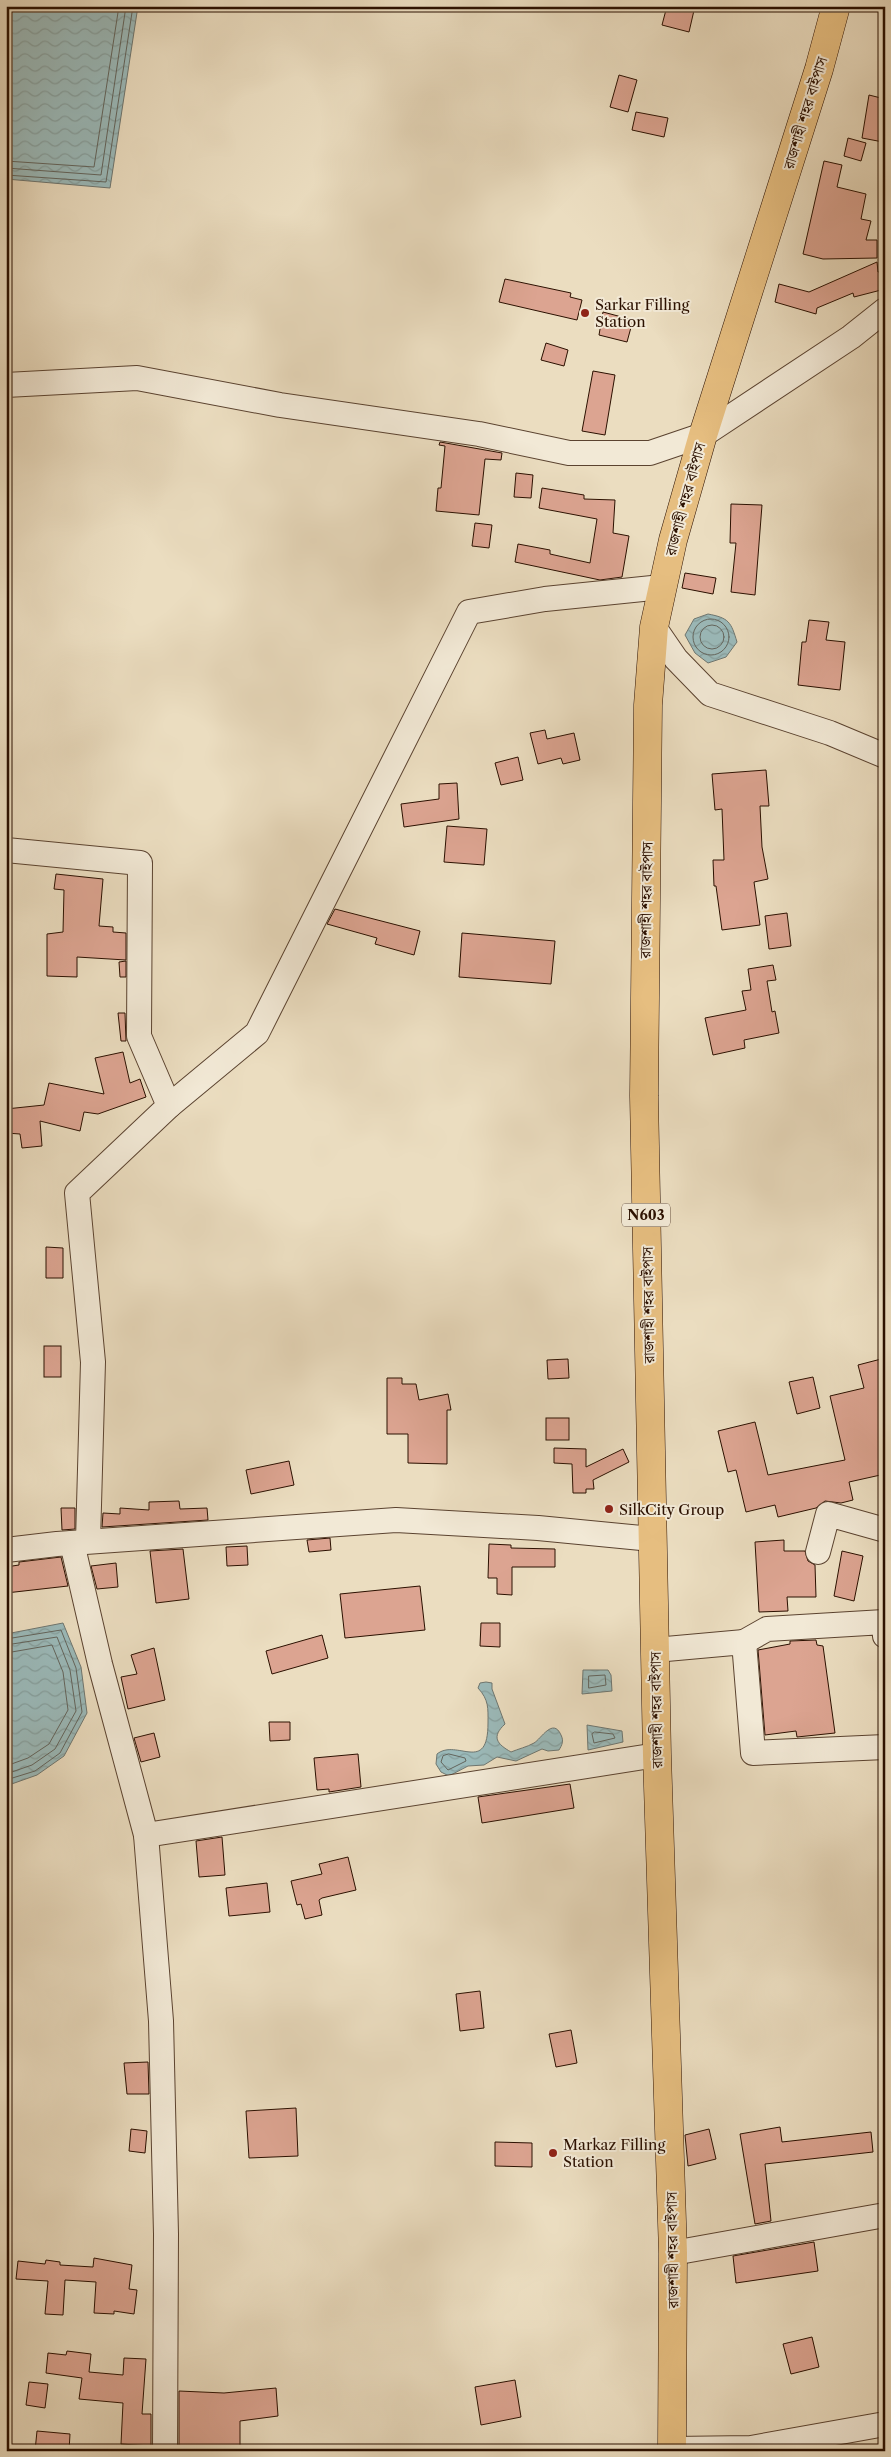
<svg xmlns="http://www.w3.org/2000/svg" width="891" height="2457" viewBox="0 0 891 2457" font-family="'Libre Caslon Text','Noto Serif Bengali',serif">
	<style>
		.water { fill: url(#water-waves); stroke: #6e7670 }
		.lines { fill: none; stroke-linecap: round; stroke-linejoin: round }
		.shore { stroke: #63655d; stroke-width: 1 }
		.building { fill: #dca491; stroke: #2b1000 }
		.minor-casing { stroke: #5b4330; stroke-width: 26 }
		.trunk-casing { stroke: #2b1000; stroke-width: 29 }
		.minor { stroke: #f2e9d6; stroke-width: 24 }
		.trunk { stroke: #e6be80; stroke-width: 28 }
		.poi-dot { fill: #8f2418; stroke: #f2e9d6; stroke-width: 2 }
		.labels { text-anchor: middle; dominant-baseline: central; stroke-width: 4; stroke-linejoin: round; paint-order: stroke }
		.shield { fill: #f2e9d6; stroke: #675140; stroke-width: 1 }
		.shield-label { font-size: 14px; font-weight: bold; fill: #2b1000 }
		.street-label { font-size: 15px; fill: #2b1000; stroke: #f2e9d6 }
		.poi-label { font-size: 15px; fill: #2b1000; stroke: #f2e9d6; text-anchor: start }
	</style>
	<defs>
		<pattern id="water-waves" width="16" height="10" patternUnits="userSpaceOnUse" patternTransform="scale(1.25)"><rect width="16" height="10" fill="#9bbaba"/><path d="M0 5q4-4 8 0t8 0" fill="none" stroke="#869f9e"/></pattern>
	</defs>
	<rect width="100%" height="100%" fill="#ebddc0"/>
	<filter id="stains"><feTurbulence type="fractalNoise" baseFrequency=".004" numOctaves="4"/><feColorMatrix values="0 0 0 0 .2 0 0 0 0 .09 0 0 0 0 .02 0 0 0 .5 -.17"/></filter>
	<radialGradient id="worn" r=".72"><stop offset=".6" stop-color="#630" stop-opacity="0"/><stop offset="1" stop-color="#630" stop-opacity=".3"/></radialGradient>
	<g class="water">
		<polygon points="6,6 138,6 110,188 6,179"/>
		<path d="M708,614C729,618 731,622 737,642L726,657L708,663L695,653L685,635L694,619Z"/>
		<polygon points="63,1623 81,1667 87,1713 64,1756 37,1775 6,1786 6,1634"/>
		<polygon points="583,1670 608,1670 611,1675 612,1691 582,1694"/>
		<path d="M486,1682L492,1683V1689L505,1724C491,1737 497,1744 511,1752C518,1749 527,1747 534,1743C541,1739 553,1717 561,1735C564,1741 562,1745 559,1750L548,1751L542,1749L516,1761L497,1757L484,1765L468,1766L449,1776L441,1772L436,1764L437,1754C457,1738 488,1775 488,1723C488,1708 489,1700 478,1688L480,1683Z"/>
		<polygon points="587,1725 622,1731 623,1742 588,1750"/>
	</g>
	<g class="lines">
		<g class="shore">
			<polyline points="6,161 94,167 119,6"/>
			<polyline points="6,168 101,175 126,6"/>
			<polyline points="6,175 106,182 133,6"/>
			<circle cx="711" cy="637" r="18"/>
			<circle cx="712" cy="637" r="12"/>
			<polyline points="6,1639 61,1630 76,1668 82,1712 60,1753 35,1771 6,1780"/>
			<polyline points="6,1645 57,1637 70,1670 76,1711 55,1749 32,1765 6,1774"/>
			<polyline points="6,1653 52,1645 63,1672 68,1710 49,1744 28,1758 6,1766"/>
			<polygon points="589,1676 605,1675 606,1685 589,1688"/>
			<polygon points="595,1732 613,1734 615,1738 594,1743 592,1734"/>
			<polygon points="449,1754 465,1758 466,1761 448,1770 441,1762 443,1756"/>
		</g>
	</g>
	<g class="building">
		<polygon points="667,6 695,6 689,32 662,25"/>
		<polygon points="619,75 637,80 628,112 610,107"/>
		<polygon points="869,95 885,99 883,142 862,138"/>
		<polygon points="636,112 668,118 664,137 632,130"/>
		<polygon points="848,138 866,143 861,161 844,156"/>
		<polygon points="824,161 842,165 837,187 866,194 861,219 871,221 866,240 877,240 877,258 823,259 803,254"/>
		<polygon points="877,262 878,272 885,271 885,289 854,297 853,293 817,308 816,314 775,302 779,284 809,292"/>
		<polygon points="505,279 571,293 570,297 582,300 577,320 499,302"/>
		<polygon points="603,312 633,320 627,342 599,335"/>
		<polygon points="546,343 568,350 564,366 541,360"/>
		<polygon points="593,371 615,375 605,435 582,431"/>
		<polygon points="440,442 502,453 501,460 485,459 479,515 436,511 438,488 441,488 445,446 439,445"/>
		<polygon points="516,473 533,475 531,498 514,497"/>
		<polygon points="542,488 584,495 584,499 615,500 613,533 629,536 622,577 600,580 515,562 518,544 550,550 550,554 590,563 597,519 539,508"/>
		<polygon points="731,504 762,505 755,595 731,592 736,543 730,543"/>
		<polygon points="475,523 492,525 489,548 472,546"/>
		<polygon points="685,573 716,578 713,594 682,588"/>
		<polygon points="809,620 829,622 826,640 845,642 840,690 798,685 802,642 806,642"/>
		<polygon points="545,730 547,739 574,733 580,760 563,764 561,758 538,764 530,733"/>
		<polygon points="518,757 523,780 501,785 495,763"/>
		<polygon points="766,770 769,806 760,806 762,847 768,879 754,882 760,925 722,930 716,886 714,886 713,860 724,860 722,809 715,810 712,774"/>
		<polygon points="457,783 459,819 404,827 401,804 439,799 439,784"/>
		<polygon points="447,826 487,829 484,865 444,862"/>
		<polygon points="56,874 103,879 99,926 113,927 113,932 126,933 126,960 77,957 77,977 47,976 47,934 63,932 64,890 54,889"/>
		<polygon points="335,909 420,931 414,955 375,944 377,938 327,924"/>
		<polygon points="787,913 791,946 769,949 765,916"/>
		<polygon points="462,933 555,941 551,984 459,977"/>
		<polygon points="126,961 126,977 120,977 119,962"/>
		<polygon points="773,965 776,980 767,981 772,1012 775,1011 779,1033 744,1040 745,1048 713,1055 705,1018 746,1010 742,991 751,990 748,969"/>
		<polygon points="118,1013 125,1013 126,1041 121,1041"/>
		<polygon points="123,1052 130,1083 140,1079 146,1097 98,1114 84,1112 80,1131 40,1121 42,1146 22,1148 20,1134 6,1133 6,1109 44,1105 49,1083 104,1094 95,1058"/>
		<polygon points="46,1247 63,1248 63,1278 46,1278"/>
		<rect x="44" y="1346" width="17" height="31"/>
		<polygon points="885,1358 885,1474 849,1482 853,1500 841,1503 825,1501 816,1508 778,1517 775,1505 746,1512 736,1470 728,1472 718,1431 755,1422 768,1475 845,1460 830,1396 864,1388 858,1365"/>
		<polygon points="568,1359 569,1378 548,1379 547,1360"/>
		<polygon points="813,1377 820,1408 797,1414 789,1382"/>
		<polygon points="387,1378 402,1378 402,1384 416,1384 419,1400 448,1394 451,1410 447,1410 447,1464 408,1463 408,1434 387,1434"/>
		<rect x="546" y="1418" width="23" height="22"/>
		<polygon points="554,1448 586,1449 586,1467 623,1449 629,1462 593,1480 594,1489 586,1489 586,1493 573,1493 572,1464 554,1463"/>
		<polygon points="289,1461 294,1485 251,1494 246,1470"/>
		<polygon points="179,1501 180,1509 207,1508 208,1520 102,1527 103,1513 120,1514 120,1508 149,1510 149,1502"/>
		<polygon points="61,1508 75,1508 75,1529 62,1530"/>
		<polygon points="330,1538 331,1550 309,1552 307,1540"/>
		<polygon points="784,1540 784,1551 805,1551 808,1561 815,1565 816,1597 787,1597 788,1611 759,1612 755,1542"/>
		<polygon points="489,1544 511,1545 511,1548 555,1549 555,1567 512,1567 512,1595 497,1594 497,1578 488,1578"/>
		<polygon points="247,1546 248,1565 227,1566 226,1547"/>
		<polygon points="183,1549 189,1599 156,1603 150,1551"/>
		<polygon points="842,1551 863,1556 854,1601 834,1596"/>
		<polygon points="61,1557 68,1586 6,1593 6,1567 19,1565 19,1562"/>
		<polygon points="116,1563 118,1587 97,1589 91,1566"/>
		<polygon points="420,1586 425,1630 345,1638 340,1594"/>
		<polygon points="481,1623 500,1623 500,1647 480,1646"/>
		<polygon points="322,1635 328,1658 272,1674 266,1651"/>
		<polygon points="816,1640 817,1645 823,1646 835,1733 797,1737 796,1731 765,1735 758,1650 790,1644 790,1641"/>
		<polygon points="154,1648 165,1700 128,1709 121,1677 137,1674 131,1655"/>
		<polygon points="269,1722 290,1722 290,1740 270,1741"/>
		<polygon points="154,1733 160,1757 141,1762 134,1738"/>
		<polygon points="358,1754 361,1787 329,1792 329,1789 317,1790 314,1758"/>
		<polygon points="570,1784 574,1808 482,1823 478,1797"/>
		<polygon points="222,1837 225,1875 199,1877 196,1841"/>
		<polygon points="348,1857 356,1890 322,1898 319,1900 322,1915 305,1919 301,1904 297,1905 291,1881 322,1874 319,1864"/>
		<polygon points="267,1883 270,1912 229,1916 226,1888"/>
		<polygon points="480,1991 484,2028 460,2031 456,1994"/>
		<polygon points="571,2030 577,2063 556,2067 549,2034"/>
		<polygon points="148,2062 149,2094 127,2094 124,2063"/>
		<polygon points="296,2108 298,2156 249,2158 246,2111"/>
		<polygon points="780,2127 782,2142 871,2132 873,2152 765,2164 771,2221 755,2224 740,2134"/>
		<polygon points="131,2129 147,2131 145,2153 129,2151"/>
		<polygon points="709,2129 716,2159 688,2166 685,2135"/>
		<polygon points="495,2142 532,2143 532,2167 495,2166"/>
		<polygon points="814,2242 818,2271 736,2283 733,2256"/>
		<polygon points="94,2258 132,2265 129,2289 137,2290 134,2314 114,2311 114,2314 94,2313 96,2282 65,2280 63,2315 45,2314 48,2281 16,2279 18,2261 45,2264 46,2260 60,2262 60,2265 93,2267"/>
		<polygon points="812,2337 819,2367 791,2374 783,2344"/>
		<polygon points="67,2351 91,2354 89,2372 123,2375 124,2358 146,2359 142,2414 151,2414 151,2446 121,2444 123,2403 79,2399 82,2378 46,2373 48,2353 66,2355"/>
		<polygon points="515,2380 521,2417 481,2425 475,2387"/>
		<polygon points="29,2382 48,2384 45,2408 26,2405"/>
		<polygon points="276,2388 278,2416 240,2421 240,2451 179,2449 179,2391 224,2393"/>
		<polygon points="37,2431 70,2434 69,2451 35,2451"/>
	</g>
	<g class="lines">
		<g class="minor-casing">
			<g id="minor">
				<polyline points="6,385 137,378 280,405 479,434 569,453 650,453 703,435 851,337 885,310"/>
				<polyline points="654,627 676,659 710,694 830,733 885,756"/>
				<polyline points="6,850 140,863 139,1036 169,1106 77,1193 93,1362 88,1541"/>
				<polyline points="169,1106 257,1033 469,612 545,599 662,587"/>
				<polyline points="72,1543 100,1664 146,1835 161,2021 166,2234 165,2451"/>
				<polyline points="6,1550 57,1544 396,1520 538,1528 652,1539"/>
				<polyline points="818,1552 828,1514 885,1530"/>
				<polyline points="744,1642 767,1629 884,1622 885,1636"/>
				<polyline points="655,1650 744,1642 753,1753 885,1747"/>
				<polyline points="146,1835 657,1755"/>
				<polyline points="673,2253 885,2215"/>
				<polyline points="672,2449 751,2448 885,2424"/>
			</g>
		</g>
		<g class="trunk-casing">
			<polyline id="trunk" points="672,2451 673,2253 657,1755 644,1096 648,705 654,627 673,540 703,435 819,69 836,6"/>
		</g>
		<use href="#minor" class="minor"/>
		<use href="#trunk" class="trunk"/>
	</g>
	<g class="poi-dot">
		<circle cx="585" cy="313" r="5"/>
		<circle cx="609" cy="1509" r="5"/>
		<circle cx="553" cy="2153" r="5"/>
	</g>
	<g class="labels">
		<rect class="shield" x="622" y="1203.5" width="48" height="23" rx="4"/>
		<g class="shield-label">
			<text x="646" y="1215">N603</text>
		</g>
		<g class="street-label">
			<text transform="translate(805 113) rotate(-73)">রাজশাহী শহর বাইপাস</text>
			<text transform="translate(685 499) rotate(-75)">রাজশাহী শহর বাইপাস</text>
			<text transform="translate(646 900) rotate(-89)">রাজশাহী শহর বাইপাস</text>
			<text transform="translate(648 1305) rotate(-91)">রাজশাহী শহর বাইপাস</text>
			<text transform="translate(656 1710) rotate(-91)">রাজশাহী শহর বাইপাস</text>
			<text transform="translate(672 2250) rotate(-91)">রাজশাহী শহর বাইপাস</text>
		</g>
		<g class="poi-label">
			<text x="595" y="304">Sarkar Filling<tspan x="595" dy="17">Station</tspan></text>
			<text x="619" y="1509">SilkCity Group</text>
			<text x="563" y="2144">Markaz Filling<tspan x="563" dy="17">Station</tspan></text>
		</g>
	</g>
	<rect width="891" height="2457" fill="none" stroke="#ebddc0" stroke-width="25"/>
	<rect x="8" y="8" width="876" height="2442" fill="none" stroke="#2b1000" stroke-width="2.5"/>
	<rect x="12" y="12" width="866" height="2432" fill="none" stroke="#2b1000"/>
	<rect width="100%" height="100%" filter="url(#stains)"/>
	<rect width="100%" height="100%" fill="url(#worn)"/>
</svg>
